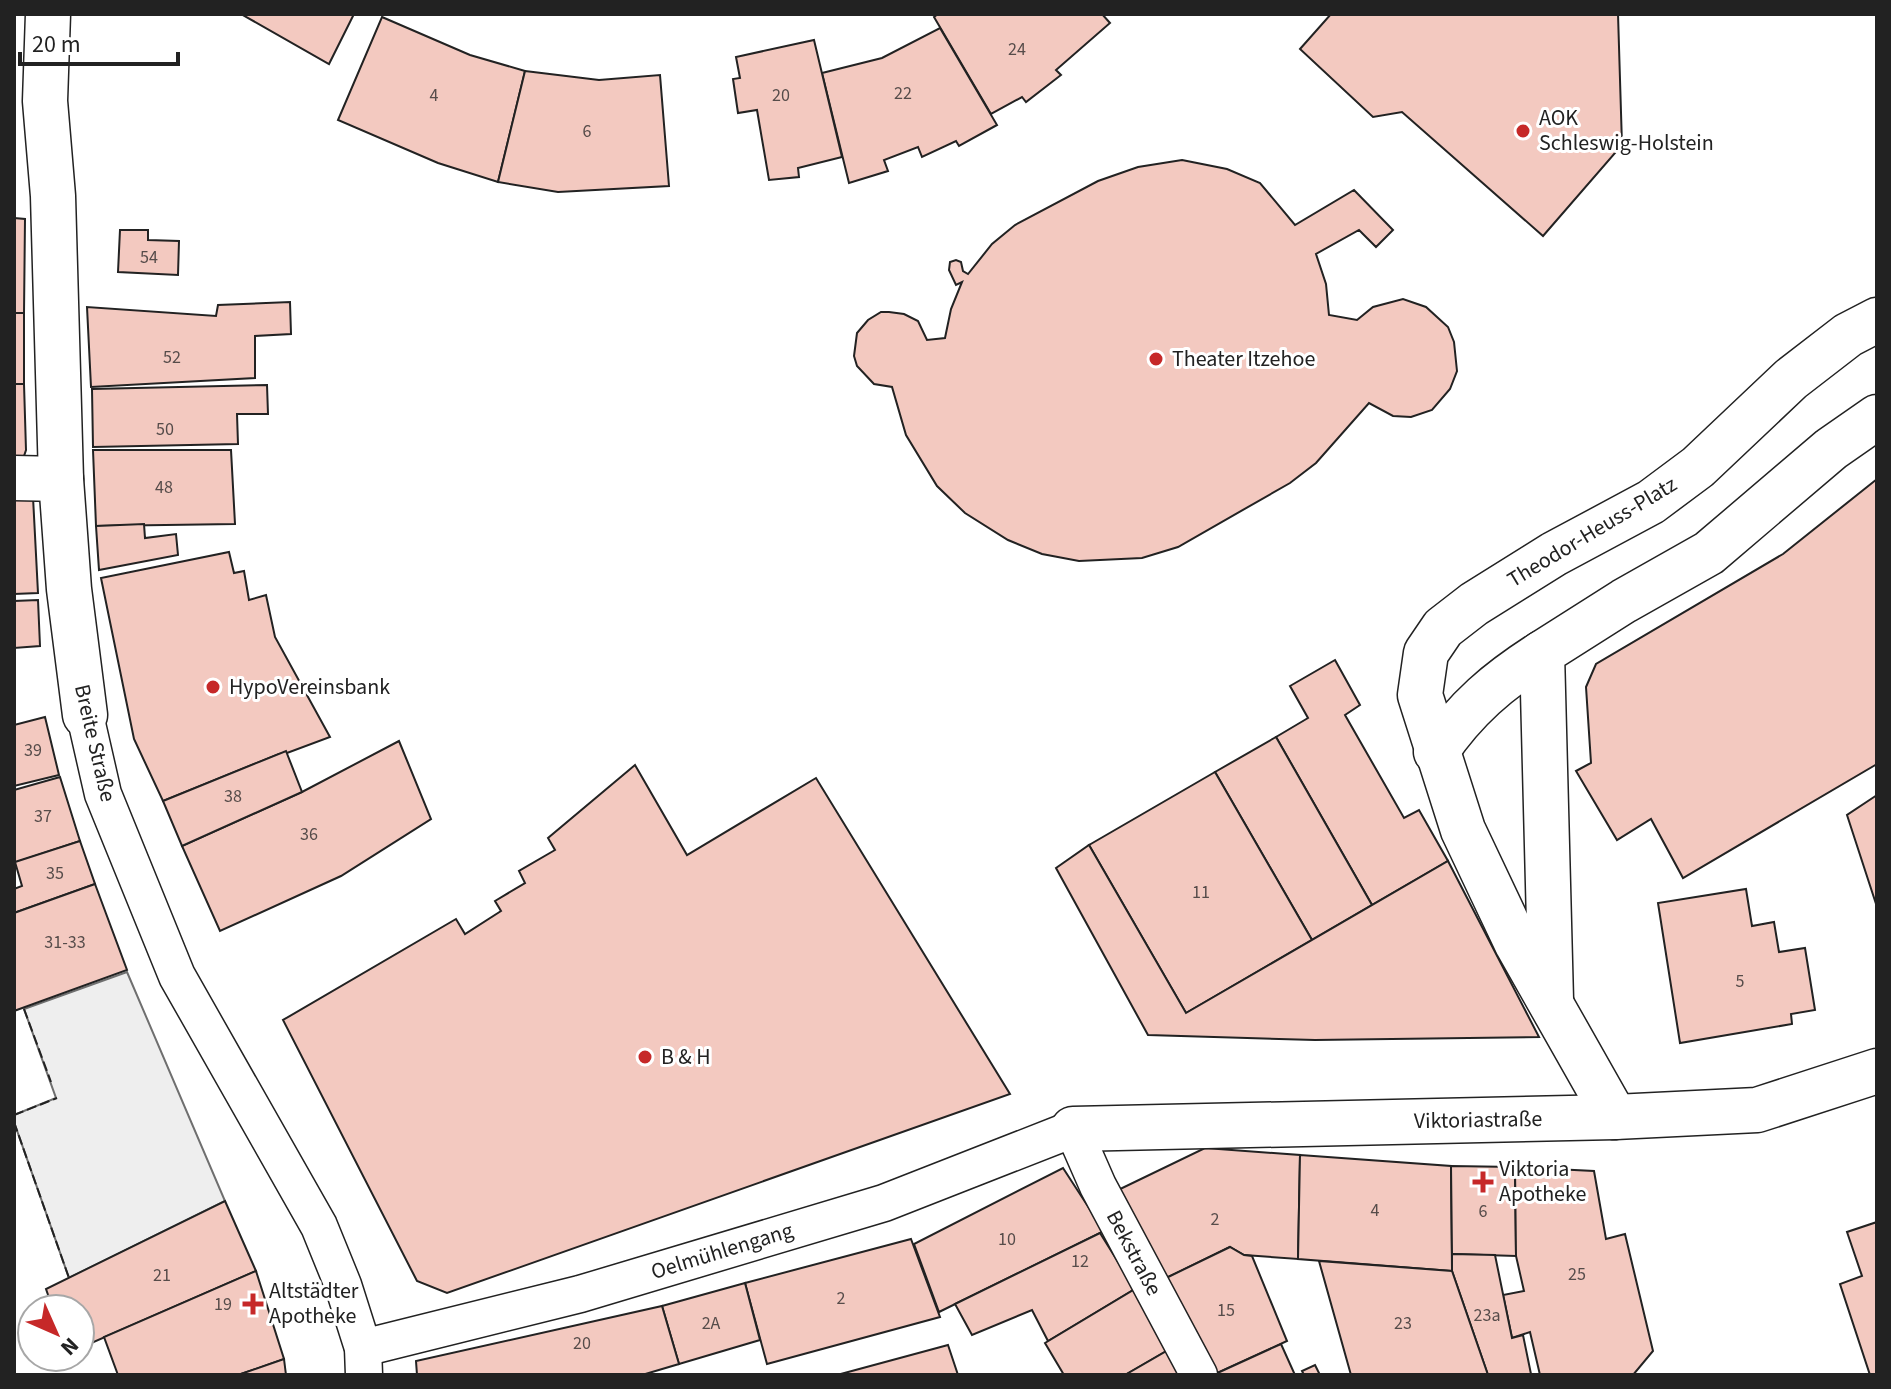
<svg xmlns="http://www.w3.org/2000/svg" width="1891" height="1389" viewBox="0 0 1891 1389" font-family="'Source Sans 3',sans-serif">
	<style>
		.green { fill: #eee; stroke: #6f6f6f; stroke-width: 2 }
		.building { fill: #f3c9c0; stroke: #222; stroke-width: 2 }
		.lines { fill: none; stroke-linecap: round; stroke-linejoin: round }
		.pedestrian-casing { stroke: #222; stroke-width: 39 }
		.minor-casing { stroke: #222; stroke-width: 47 }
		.pedestrian { stroke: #fff; stroke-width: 36 }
		.minor { stroke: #fff; stroke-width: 44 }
		.fence { stroke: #222; stroke-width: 2; stroke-dasharray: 10 4; stroke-linecap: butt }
		.poi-dot { fill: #c62828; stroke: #fff; stroke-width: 3 }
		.labels { text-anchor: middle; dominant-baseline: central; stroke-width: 6; stroke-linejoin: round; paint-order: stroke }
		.number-label { font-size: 18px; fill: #564c4a }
		.poi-label { font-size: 22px; fill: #222; stroke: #fff; text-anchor: start }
		.street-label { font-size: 22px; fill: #222; stroke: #fff }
	</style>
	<rect width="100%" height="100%" fill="#fff"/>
	<polygon class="green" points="127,972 225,1201 69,1278 14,1122 14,1115 56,1098 24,1009"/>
	<g class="building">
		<polygon points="241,14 354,14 329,64"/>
		<polygon points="938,14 1102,14 1110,23 1056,70 1061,75 1026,102 1022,97 991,114 934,17"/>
		<polygon points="1331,14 1618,14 1622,145 1543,236 1402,112 1373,117 1300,49"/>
		<polygon points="382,17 470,55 525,71 498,182 438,163 338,120"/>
		<polygon points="940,28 997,125 959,146 956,141 922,157 918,147 884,160 888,171 849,183 822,73 882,58"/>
		<polygon points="814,40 842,157 798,168 799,177 769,180 757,110 738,113 733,79 740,78 736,57"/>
		<polygon points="525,71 599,80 660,75 669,186 558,192 498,182"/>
		<polygon points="1182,160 1227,169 1260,183 1295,225 1354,190 1393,230 1376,247 1359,230 1316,254 1326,284 1329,315 1357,320 1373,307 1403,299 1426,307 1448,327 1454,342 1457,371 1450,389 1432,410 1411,417 1393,416 1369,403 1316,463 1290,483 1178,547 1142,558 1079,561 1042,554 1008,540 965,513 937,486 906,435 892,387 874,384 857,366 854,356 857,333 868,320 881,312 889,312 904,314 918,321 927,340 945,338 951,309 962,282 956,285 949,270 950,262 956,260 961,262 963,271 968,274 992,244 1015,225 1098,181 1138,167"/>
		<polygon points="14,218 25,219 24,313 14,313"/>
		<polygon points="120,230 148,230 148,240 179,241 178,275 118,272"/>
		<polygon points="290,302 291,334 255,336 255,378 91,387 87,307 216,316 218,305"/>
		<rect x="14" y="313" width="10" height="71"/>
		<polygon points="14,384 24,384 26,450 24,456 14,461"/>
		<polygon points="267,385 268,414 237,414 238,444 93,447 92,389"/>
		<polygon points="93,450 231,450 235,524 96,526"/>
		<polygon points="1877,479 1877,764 1683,878 1651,819 1617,840 1576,771 1591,763 1586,687 1596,664 1783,554"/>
		<polygon points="33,497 38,593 14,594 14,498"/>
		<polygon points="144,524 145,538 176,534 178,555 99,570 96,526"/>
		<polygon points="229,552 234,573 244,571 249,600 266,595 275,637 330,737 287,753 279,754 163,801 134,739 101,578"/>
		<polygon points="38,600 40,646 14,648 14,601"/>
		<polygon points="1335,660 1360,705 1345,715 1404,818 1419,810 1448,861 1372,905 1276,737 1308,718 1290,686"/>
		<polygon points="45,717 59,775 14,786 14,725"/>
		<polygon points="1276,737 1372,905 1312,940 1215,772"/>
		<polygon points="399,741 431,819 341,876 220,931 182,846 302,792"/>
		<polygon points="286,751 302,792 182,846 163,801"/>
		<polygon points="635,765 687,855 816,778 1010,1094 447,1293 417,1281 283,1020 456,919 465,934 501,911 495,901 525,883 519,871 555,850 548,838"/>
		<polygon points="1215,772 1312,940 1186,1013 1089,845"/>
		<polygon points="60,777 80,841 14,863 14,790"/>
		<polygon points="1877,795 1877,907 1847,815"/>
		<polygon points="80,841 95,884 14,913 14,889 22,886 15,862"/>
		<polygon points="1089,845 1186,1013 1448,861 1539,1037 1315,1040 1148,1035 1056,868"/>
		<polygon points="95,884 127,970 14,1011 14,913"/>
		<polygon points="1746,889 1752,926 1774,922 1779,952 1805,948 1815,1010 1791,1014 1792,1024 1680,1043 1658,903"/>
		<polygon points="1205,1148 1300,1155 1298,1259 1244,1255 1230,1247 1162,1280 1116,1191"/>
		<polygon points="1300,1155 1451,1166 1452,1271 1298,1259"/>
		<polygon points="1451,1166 1515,1167 1516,1256 1452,1254"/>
		<polygon points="1515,1167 1594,1171 1606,1239 1625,1234 1653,1351 1633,1375 1540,1375 1530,1332 1512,1338 1503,1295 1524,1291 1516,1256"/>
		<polygon points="1063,1168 1104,1231 939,1312 914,1244"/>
		<polygon points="225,1201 256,1271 80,1348 80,1309 53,1309 46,1289"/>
		<polygon points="1877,1222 1877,1375 1870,1375 1840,1284 1862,1276 1847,1232"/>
		<polygon points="1100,1233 1135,1289 1048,1341 1032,1310 972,1335 955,1304"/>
		<polygon points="911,1239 940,1317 767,1364 745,1283"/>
		<polygon points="1230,1247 1244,1255 1252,1256 1287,1341 1213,1375 1162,1280"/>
		<polygon points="1452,1254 1495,1255 1512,1338 1523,1335 1531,1374 1540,1375 1488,1375 1452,1271"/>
		<polygon points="1319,1261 1452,1271 1488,1375 1351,1375"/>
		<polygon points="256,1271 284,1359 238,1375 118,1375 104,1337"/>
		<polygon points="745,1283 760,1340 679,1364 662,1306"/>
		<polygon points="1135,1289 1170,1349 1125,1375 1064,1375 1045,1343"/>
		<polygon points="662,1306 679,1364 642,1375 417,1375 416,1361"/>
		<polygon points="1281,1344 1295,1375 1213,1375"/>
		<polygon points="948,1345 958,1375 837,1375"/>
		<polygon points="1170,1349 1184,1375 1125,1375"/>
		<polygon points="284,1359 286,1375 238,1375"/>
		<polygon points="1315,1365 1320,1375 1304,1375 1302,1371"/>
	</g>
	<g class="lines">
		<g class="pedestrian-casing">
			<g id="pedestrian">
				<polyline points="85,715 103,794 177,976 319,1226 343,1285 363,1348 364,1375"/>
				<polyline points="363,1348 580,1294 884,1203 1073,1129 1098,1186 1199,1375"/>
			</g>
		</g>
		<g class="minor-casing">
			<g id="minor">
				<polyline points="48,14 45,101 53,196 61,479 69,589 85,715"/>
				<polyline points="14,478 61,479"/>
				<path d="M1436,752C1466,708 1498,681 1542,653"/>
				<polyline points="1551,1000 1542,653 1624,601 1709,553 1831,449 1877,417"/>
				<polyline points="1615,1117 1517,944 1463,830 1420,695 1426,653 1443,628 1474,604 1554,554 1651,502 1698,467 1791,379 1848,335 1877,320"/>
				<polyline points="1073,1129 1615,1117 1757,1110 1877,1071"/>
			</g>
		</g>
		<use href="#pedestrian" class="pedestrian"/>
		<use href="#minor" class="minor"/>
		<g class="fence">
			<polyline points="24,1009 51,1082"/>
			<polyline points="14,1115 57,1098"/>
			<polyline points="14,1122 69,1278"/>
		</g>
	</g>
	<g class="poi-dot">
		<circle cx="1523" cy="131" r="8"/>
		<circle cx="1156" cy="359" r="8"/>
		<circle cx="213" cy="687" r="8"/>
		<circle cx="645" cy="1057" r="8"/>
		<path d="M1479 1170h8v8h8v8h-8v8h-8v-8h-8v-8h8z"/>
		<path d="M249 1292h8v8h8v8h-8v8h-8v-8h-8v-8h8z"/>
	</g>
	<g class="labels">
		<g class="number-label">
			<text x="1017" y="49">24</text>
			<text x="903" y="93">22</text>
			<text x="434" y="95">4</text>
			<text x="781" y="95">20</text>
			<text x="587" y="131">6</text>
			<text x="149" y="257">54</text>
			<text x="172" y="357">52</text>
			<text x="165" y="429">50</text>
			<text x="164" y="487">48</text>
			<text x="33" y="750">39</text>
			<text x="233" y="796">38</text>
			<text x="43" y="816">37</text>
			<text x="309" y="834">36</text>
			<text x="55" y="873">35</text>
			<text x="1201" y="892">11</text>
			<text x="65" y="942">31-33</text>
			<text x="1740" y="981">5</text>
			<text x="1375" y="1210">4</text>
			<text x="1483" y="1211">6</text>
			<text x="1215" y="1219">2</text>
			<text x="1007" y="1239">10</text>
			<text x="1080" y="1261">12</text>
			<text x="1577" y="1274">25</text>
			<text x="162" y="1275">21</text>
			<text x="841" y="1298">2</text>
			<text x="223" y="1304">19</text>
			<text x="1226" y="1310">15</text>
			<text x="1487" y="1315">23a</text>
			<text x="711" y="1323">2A</text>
			<text x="1403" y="1323">23</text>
			<text x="582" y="1343">20</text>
		</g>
		<g class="poi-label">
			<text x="1539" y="118">AOK<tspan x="1539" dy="25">Schleswig-Holstein</tspan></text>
			<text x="1172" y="359">Theater Itzehoe</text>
			<text x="229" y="687">HypoVereinsbank</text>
			<text x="661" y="1057">B &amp; H</text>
			<text x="1499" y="1169">Viktoria<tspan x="1499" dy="25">Apotheke</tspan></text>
			<text x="269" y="1291">Altstädter<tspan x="269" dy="25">Apotheke</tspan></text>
		</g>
		<g class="street-label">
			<text transform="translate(1592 532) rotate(-31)">Theodor-Heuss-Platz</text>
			<text transform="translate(95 743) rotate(77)">Breite Straße</text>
			<text transform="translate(1478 1120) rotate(-1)">Viktoriastraße</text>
			<text transform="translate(722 1251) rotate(-17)">Oelmühlengang</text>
			<text transform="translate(1134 1253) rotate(62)">Bekstraße</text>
		</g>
	</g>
	<rect width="1891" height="1389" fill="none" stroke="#222222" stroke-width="32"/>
	<g transform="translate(56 1333) rotate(135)"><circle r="38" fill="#ffffff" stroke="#a7a7a7" stroke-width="2"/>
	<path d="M0-6L14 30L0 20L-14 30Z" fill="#c62828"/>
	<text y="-12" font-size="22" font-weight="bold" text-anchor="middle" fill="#222222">N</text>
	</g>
	<path d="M20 52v12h158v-12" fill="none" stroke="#222222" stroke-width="4"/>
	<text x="32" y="52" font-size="24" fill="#222222" stroke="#ffffff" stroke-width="6" paint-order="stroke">20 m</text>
</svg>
